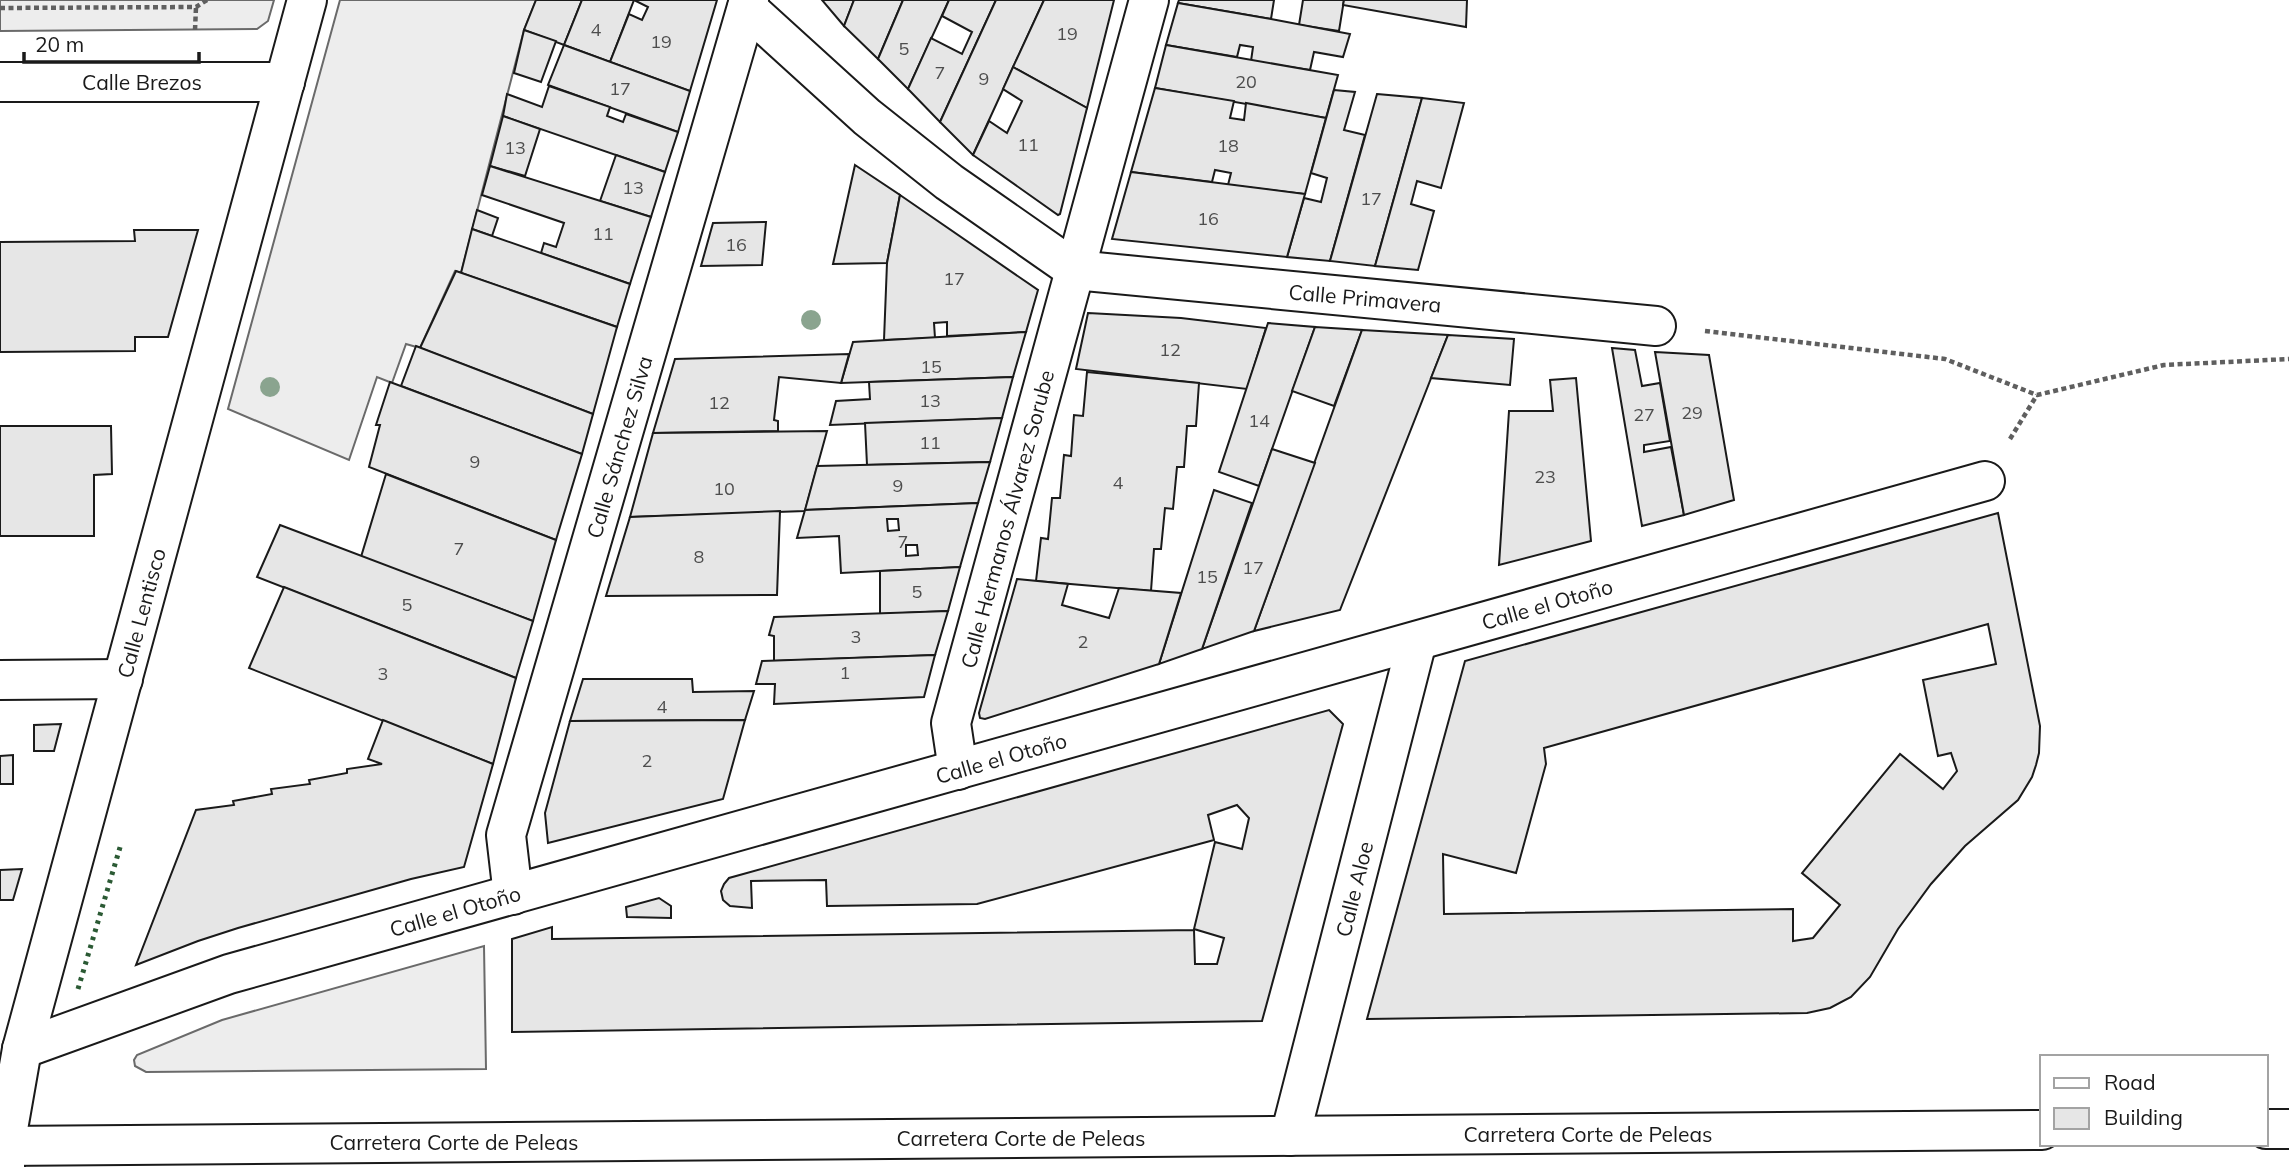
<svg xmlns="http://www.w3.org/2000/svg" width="2289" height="1167" viewBox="0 0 2289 1167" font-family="Mulish,sans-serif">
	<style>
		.built { fill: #ededed; stroke: #6a6a6a; stroke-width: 2 }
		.building { fill: #e6e6e6; stroke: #1a1a1a; stroke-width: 2; fill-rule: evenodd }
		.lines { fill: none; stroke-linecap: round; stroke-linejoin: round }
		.street-casing { stroke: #1a1a1a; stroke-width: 42 }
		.secondary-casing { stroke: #1a1a1a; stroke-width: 42 }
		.path { stroke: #5f5f5f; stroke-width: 4.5; stroke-dasharray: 5 3.5; stroke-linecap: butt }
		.street { stroke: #fff; stroke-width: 38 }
		.secondary { stroke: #fff; stroke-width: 38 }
		.hedge { stroke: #2b5a34; stroke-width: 5; stroke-dasharray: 3.5 5; stroke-linecap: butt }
		.tree { fill: #8aa48f }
		.labels { text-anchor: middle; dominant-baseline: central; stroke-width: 5; stroke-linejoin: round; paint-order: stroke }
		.number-label { font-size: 18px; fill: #4d4d4d }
		.street-label { font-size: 21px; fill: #1a1a1a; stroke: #fff }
	</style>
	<rect width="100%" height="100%" fill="#fff"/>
	<g class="built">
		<polygon points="0,0 274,0 268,21 257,29 0,31"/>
		<polygon points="340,0 536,0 524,30 461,273 455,271 420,348 406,344 392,383 377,377 349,460 228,409"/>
		<polygon points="484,946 486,1069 146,1072 135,1066 134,1060 137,1055 222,1020"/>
	</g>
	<g class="building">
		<polygon points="536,0 582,0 564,45 524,30"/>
		<polygon points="582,0 634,0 610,62 564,45"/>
		<polygon points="634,0 717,0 690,91 610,62 629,14 642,20 648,7"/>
		<polygon points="822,0 854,0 844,26"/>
		<polygon points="854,0 903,0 878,59 844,26"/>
		<polygon points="903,0 949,0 908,89 878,59"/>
		<polygon points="949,0 996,0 940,122 908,89 931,38 962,54 972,32 942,16"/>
		<polygon points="996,0 1044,0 973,155 940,122"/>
		<polygon points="1044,0 1114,0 1087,108 1013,67"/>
		<polygon points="1179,0 1274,0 1271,19 1178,3"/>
		<polygon points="1303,0 1344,0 1339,31 1299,25"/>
		<polygon points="1344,0 1467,0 1466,27 1343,5"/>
		<polygon points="1178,3 1271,19 1350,34 1343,57 1314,52 1310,70 1251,61 1253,47 1240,45 1237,57 1166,45"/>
		<polygon points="524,30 556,41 541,82 514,73"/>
		<polygon points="564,45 690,91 678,132 548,85"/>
		<polygon points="1166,45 1338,75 1326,118 1155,88"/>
		<polygon points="1013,67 1087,108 1060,214 1058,215 973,155 989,121 1007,133 1022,101 1003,89"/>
		<polygon points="549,86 610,107 607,116 623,122 626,114 678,132 665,172 503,116 507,94 542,107"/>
		<polygon points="1155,88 1234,101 1230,118 1244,120 1246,103 1326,118 1305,194 1228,185 1231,173 1215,170 1212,182 1131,172"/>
		<polygon points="1334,90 1355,92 1344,130 1365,135 1330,261 1287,257 1304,198 1321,202 1327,178 1311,173"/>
		<polygon points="1377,94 1422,98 1375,266 1330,261"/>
		<polygon points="1422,98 1464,103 1441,188 1417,181 1411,204 1434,211 1418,270 1375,266"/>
		<polygon points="503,116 540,129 525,176 490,166"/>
		<polygon points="616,155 665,172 651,217 600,201"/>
		<polygon points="855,165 900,195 887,263 833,264"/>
		<polygon points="490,166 651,217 630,284 541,253 544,243 556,247 564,223 482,195"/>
		<polygon points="1131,172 1305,194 1287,257 1112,239"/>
		<polygon points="900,195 1038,290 1026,332 947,336 947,322 934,323 935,338 884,340 887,263"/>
		<polygon points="477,210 498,218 492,236 472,229"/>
		<polygon points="766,222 762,265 701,266 713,223"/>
		<polygon points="472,229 630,284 617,327 461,273"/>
		<polygon points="134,230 198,230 168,337 135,337 135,351 0,352 0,242 135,241"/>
		<polygon points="456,271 617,327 593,414 420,348"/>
		<polygon points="1088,313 1181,318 1266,328 1247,389 1076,369"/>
		<polygon points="1268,323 1315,327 1259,486 1219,472"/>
		<polygon points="1315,327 1362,330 1334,406 1292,391"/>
		<polygon points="1362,330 1448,335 1340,610 1254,631"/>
		<polygon points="1026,332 1013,377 841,383 853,342"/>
		<polygon points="1448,335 1514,339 1510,385 1431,378"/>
		<polygon points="416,346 593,414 582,454 401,386"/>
		<polygon points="1612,348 1635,350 1642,386 1660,383 1670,441 1644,445 1644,452 1671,447 1684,515 1642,526"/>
		<polygon points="1655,352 1709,355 1734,500 1684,515"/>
		<polygon points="849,354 841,383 779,377 774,420 778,421 778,431 653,433 675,359"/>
		<polygon points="1087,372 1199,383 1196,426 1187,426 1184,467 1177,467 1173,509 1165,508 1161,549 1154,549 1151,591 1036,581 1041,538 1048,539 1052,498 1060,498 1064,455 1071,456 1074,415 1083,416"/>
		<polygon points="1013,377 1002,418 830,425 836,401 870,399 869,382"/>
		<polygon points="1576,378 1591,541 1499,565 1509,411 1553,411 1550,380"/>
		<polygon points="390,382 582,454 556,540 369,467 380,425 376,425"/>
		<polygon points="1002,418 990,462 867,465 865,423"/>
		<polygon points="0,426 111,426 112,474 94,475 94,536 0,536"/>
		<polygon points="827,431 805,511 630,517 653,433"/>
		<polygon points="1272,449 1315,463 1254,631 1202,649"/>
		<polygon points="990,462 978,503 805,510 817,466"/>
		<polygon points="386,474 556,540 533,621 361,557"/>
		<polygon points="1214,490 1252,503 1202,649 1159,664"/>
		<path d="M978,503L960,567L841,573L839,536L797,538L805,510ZM887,519H898L899,530L888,531ZM906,545H917L918,555L906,556Z"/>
		<polygon points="780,511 777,595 606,596 630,517"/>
		<path d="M1998,513L2040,726L2039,753L2036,765L2032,777L2018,800L1965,846L1931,884L1898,929L1870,977L1851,997L1830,1008L1807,1013L1367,1019L1465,661ZM1988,624L1996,664L1923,680L1938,756L1951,753L1957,771L1943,789L1900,754L1802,873L1840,905L1813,938L1793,941V909L1444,914L1443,854L1516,873L1546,764L1544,748Z"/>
		<polygon points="280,525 533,621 516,678 257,577"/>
		<polygon points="960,567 948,611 880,614 880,571"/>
		<polygon points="1017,579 1068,584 1062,605 1109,618 1119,588 1181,593 1159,664 985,719 980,718 979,713"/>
		<polygon points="284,587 516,678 493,764 249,668"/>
		<polygon points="948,611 935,655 774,661 774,636 769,635 774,617"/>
		<polygon points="935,655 924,697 774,704 775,684 756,684 762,661"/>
		<polygon points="583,679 692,679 693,692 754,691 745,720 570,721"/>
		<polygon points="1329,710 1343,724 1262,1021 512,1032 512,939 552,927 552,939 1194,930 1195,964 1217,964 1224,938 1194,929 1215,842 1242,849 1249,818 1237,805 1208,815 1214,840 977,904 827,906 826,880 751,881 752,908 730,906 723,900 721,891 724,884 729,878"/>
		<polygon points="383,720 493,764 464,867 411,879 238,928 198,941 136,965 196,810 234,805 233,801 272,794 271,789 310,784 309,780 347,773 347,769 382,764 368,759"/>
		<polygon points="745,720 723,799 548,843 545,813 570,721"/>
		<polygon points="61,724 54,751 34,751 34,725"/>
		<polygon points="13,755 13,784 0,784 0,756"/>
		<polygon points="22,869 13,900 0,900 0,870"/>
		<polygon points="659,898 671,906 671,918 627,917 626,907"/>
	</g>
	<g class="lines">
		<g class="street-casing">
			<g id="street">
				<polyline points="747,8 867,117 949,182 1075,270 1656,326"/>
				<polyline points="0,82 285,82"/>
				<polyline points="0,680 123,679"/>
				<polyline points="958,770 951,723 1149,0"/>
				<polyline points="513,895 506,835 749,0"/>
				<polyline points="22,1049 229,974 1985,481"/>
				<polyline points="1290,1136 1417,641"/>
				<polyline points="5,1167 5,1146 22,1049 307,0"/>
			</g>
		</g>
		<g class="secondary-casing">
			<g id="secondary">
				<polyline points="2266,1129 2289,1129"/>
				<polyline points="0,1146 2042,1130"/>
			</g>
		</g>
		<g class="path">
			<polyline points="0,8 196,7 207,0"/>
			<polyline points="195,30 196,7"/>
			<polyline points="1705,331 1945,359 2037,395 2164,365 2289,359"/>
			<polyline points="2010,439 2037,395"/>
		</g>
		<use href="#street" class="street"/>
		<use href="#secondary" class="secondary"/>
		<polyline class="hedge" points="78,989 121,844"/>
	</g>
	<g class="tree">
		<circle cx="811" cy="320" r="10"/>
		<circle cx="270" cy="387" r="10"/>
	</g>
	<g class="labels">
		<g class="number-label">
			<text x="596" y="29">4</text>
			<text x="1067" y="33">19</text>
			<text x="661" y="41">19</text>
			<text x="904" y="48">5</text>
			<text x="940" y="72">7</text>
			<text x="984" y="78">9</text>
			<text x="1246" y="81">20</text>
			<text x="620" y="88">17</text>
			<text x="1028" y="144">11</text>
			<text x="1228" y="145">18</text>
			<text x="515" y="147">13</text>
			<text x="633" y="187">13</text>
			<text x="1371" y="198">17</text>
			<text x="1208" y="218">16</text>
			<text x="603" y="233">11</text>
			<text x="736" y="244">16</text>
			<text x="954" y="278">17</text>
			<text x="1170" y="349">12</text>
			<text x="931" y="366">15</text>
			<text x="930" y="400">13</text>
			<text x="719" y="402">12</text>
			<text x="1692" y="412">29</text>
			<text x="1644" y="414">27</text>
			<text x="1259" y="420">14</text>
			<text x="930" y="442">11</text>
			<text x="475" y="461">9</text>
			<text x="1545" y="476">23</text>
			<text x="1118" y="482">4</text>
			<text x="898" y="485">9</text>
			<text x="724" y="488">10</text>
			<text x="903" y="541">7</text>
			<text x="459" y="548">7</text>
			<text x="699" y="556">8</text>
			<text x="1253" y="567">17</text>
			<text x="1207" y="576">15</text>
			<text x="917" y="591">5</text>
			<text x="407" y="604">5</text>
			<text x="856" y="636">3</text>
			<text x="1083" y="641">2</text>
			<text x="845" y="672">1</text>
			<text x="383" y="673">3</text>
			<text x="662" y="706">4</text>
			<text x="647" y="760">2</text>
		</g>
		<g class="street-label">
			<text x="142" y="82">Calle Brezos</text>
			<text transform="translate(1365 298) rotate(5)">Calle Primavera</text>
			<text transform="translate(619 447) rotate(-74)">Calle Sánchez Silva</text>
			<text transform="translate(1007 519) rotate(-75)">Calle Hermanos Álvarez Sorube</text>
			<text transform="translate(1547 604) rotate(-16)">Calle el Otoño</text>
			<text transform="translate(141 613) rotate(-75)">Calle Lentisco</text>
			<text transform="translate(1001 758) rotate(-16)">Calle el Otoño</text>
			<text transform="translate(1354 889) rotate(-76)">Calle Aloe</text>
			<text transform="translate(455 911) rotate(-16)">Calle el Otoño</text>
			<text x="1588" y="1134">Carretera Corte de Peleas</text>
			<text x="1021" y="1138">Carretera Corte de Peleas</text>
			<text x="454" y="1142">Carretera Corte de Peleas</text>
		</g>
	</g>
	<rect x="2040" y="1055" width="228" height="91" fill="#ffffff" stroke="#a3a3a3" stroke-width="2"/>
	<rect x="2054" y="1078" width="35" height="10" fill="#ffffff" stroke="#a3a3a3" stroke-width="2"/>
	<text x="2104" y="1090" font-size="21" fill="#1a1a1a">Road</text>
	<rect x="2054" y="1108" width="35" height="21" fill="#e6e6e6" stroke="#a3a3a3" stroke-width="2"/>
	<text x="2104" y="1125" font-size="21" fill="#1a1a1a">Building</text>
	<path d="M24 52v10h175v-10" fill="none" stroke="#1a1a1a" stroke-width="3.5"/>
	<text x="35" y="52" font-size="21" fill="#1a1a1a" stroke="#ffffff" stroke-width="5" paint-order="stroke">20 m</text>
</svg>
